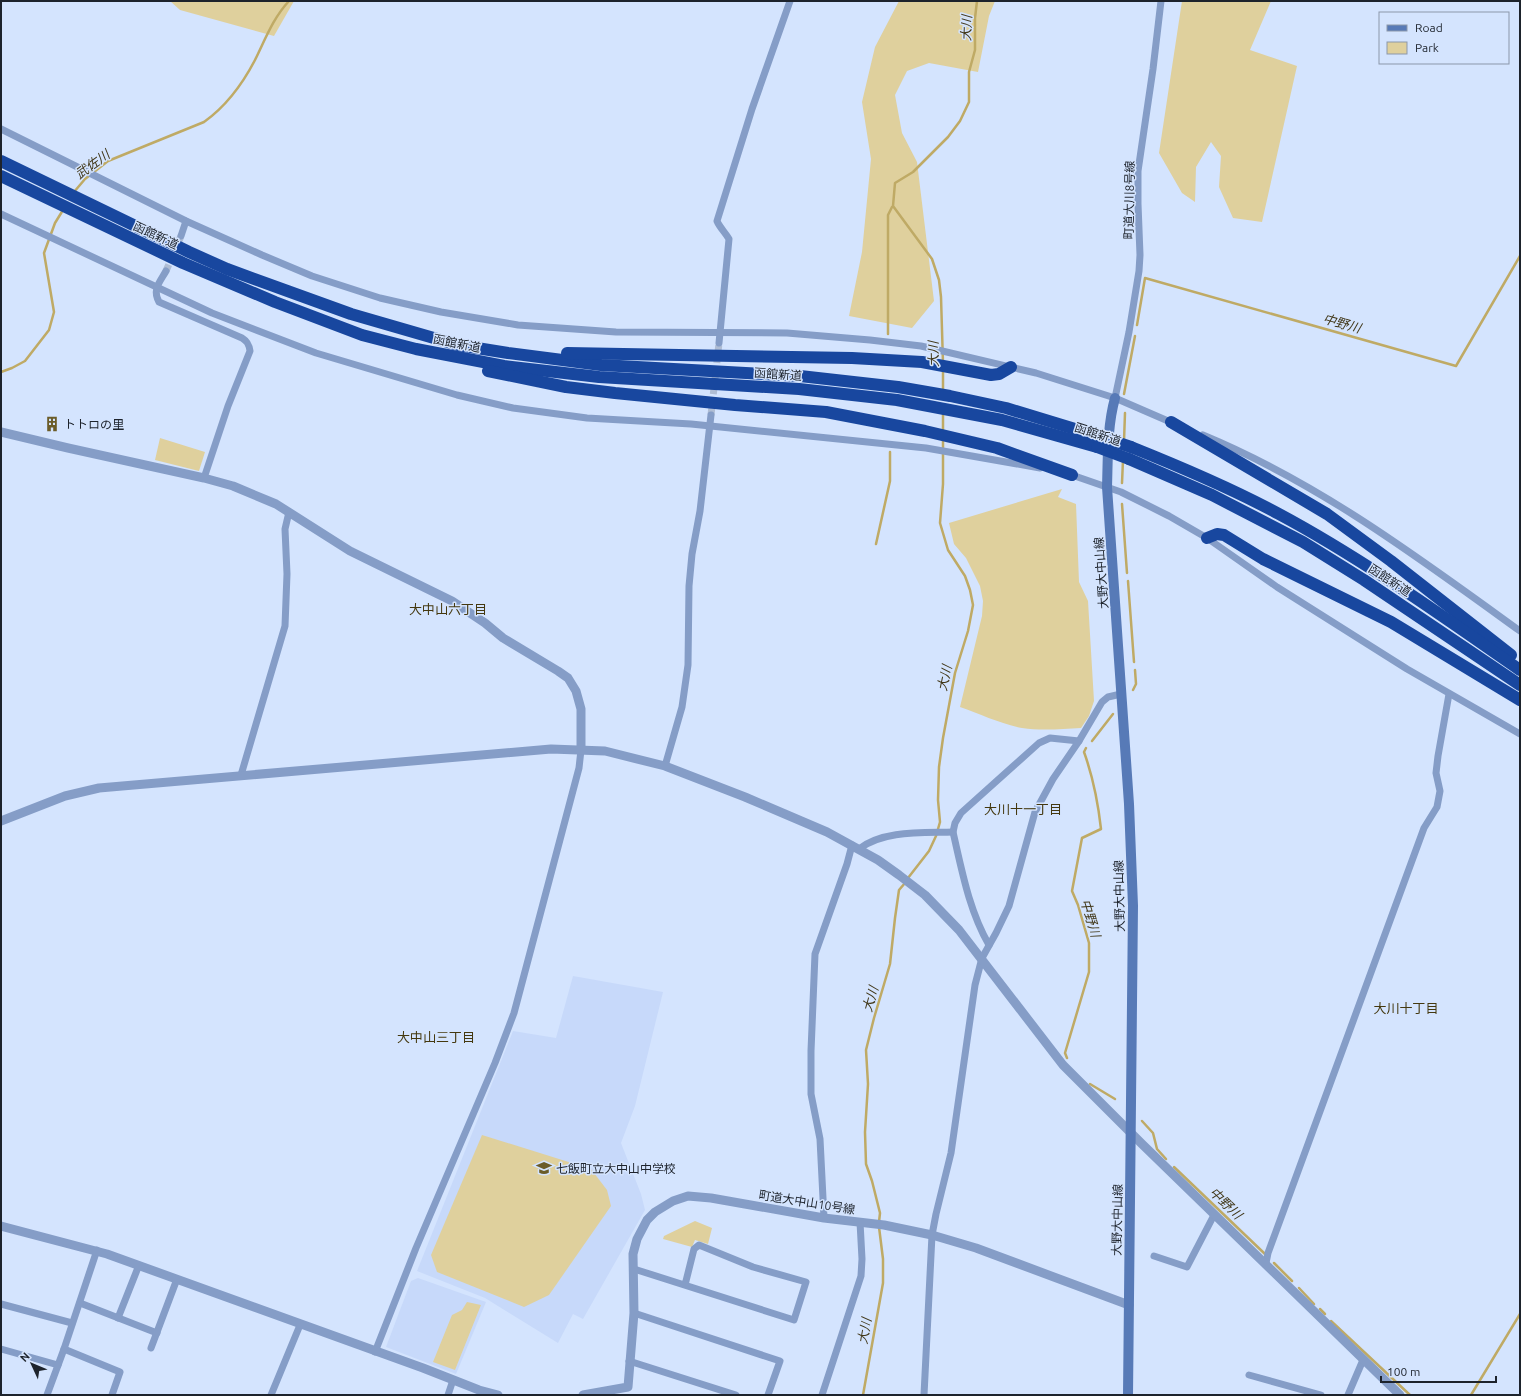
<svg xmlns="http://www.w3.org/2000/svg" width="1521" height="1396" viewBox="0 0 1521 1396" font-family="Ubuntu,'Noto Sans JP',sans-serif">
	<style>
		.built { fill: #c7d9fa }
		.green { fill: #dfd09d }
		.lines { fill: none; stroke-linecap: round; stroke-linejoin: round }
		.stream { stroke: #bfaa65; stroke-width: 2.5 }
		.minor-tunnel { stroke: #afbdd4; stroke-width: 7; stroke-dasharray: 7 3.5; stroke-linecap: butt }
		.minor { stroke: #859dc7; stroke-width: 7 }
		.tertiary { stroke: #859dc7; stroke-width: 9 }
		.secondary { stroke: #577ab7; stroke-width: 10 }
		.motorway { stroke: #18479f; stroke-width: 12 }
		.motorway-bridge { stroke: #18479f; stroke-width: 12 }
		.labels { text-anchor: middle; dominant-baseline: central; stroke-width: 3; stroke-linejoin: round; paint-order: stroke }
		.street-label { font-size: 12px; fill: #1d232c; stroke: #d4e4fe }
		.poi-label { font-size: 12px; fill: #1d232c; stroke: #d4e4fe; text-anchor: start }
		.water-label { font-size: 13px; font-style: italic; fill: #413718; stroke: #d4e4fe }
		.neighbourhood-label { font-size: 13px; fill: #44380f; stroke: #d4e4fe }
	</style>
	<rect width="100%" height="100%" fill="#d4e4fe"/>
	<g class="built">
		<polygon points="573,976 663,992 635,1106 621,1143 641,1194 645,1210 583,1319 573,1314 558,1343 485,1298 417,1271 513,1031 556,1038"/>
		<polygon points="418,1278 486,1302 456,1374 386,1347 411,1281"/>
	</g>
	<g class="green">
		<polygon points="170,1 294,1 274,36 180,10"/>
		<polygon points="899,1 995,1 989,16 978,72 929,63 907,71 895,95 902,133 917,162 934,301 912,328 849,316 862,252 871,159 862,102 875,47"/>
		<polygon points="1182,1 1271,1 1250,50 1297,66 1262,222 1233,218 1219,187 1221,156 1211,142 1196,167 1195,202 1182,193 1159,153"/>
		<polygon points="160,438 205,452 199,471 155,460"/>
		<path d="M1062,489L1058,497L1076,504L1079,582L1088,601L1094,701L1089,716L1081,728C1062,729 1041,731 1022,728C1001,724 980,714 960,707L982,616L983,601L980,586L966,558L954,544L949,523Z"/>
		<polygon points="482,1135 591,1169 607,1190 611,1206 549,1295 524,1307 437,1272 431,1255"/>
		<polygon points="695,1221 712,1228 708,1244 695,1240 692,1247 663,1239 664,1236"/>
		<polygon points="467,1302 481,1305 455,1370 433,1362 452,1315 462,1310"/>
	</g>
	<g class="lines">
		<g class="stream">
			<path d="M74,192L85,179L108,161L204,122C225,107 243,83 255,60C265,40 273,18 289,1"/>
			<polyline points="1137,325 1145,278 1456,366 1520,256"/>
			<polyline points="888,334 888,215 892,207"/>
			<polyline points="943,363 941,297 939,280 932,259 893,206 895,183 913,172 948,137 960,121 969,102 969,72 975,50 975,18 977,1"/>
			<polyline points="1,372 12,368 25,361 49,330 54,312 44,253 55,223 63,210"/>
			<polyline points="943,391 943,370"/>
			<polyline points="1124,394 1135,336"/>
			<polyline points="943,412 943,431"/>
			<polyline points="1124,441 1125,413"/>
			<polyline points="1122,483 1123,460"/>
			<polyline points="1122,504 1127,573"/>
			<polyline points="876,544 890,481 890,452"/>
			<polyline points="1128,581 1134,662"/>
			<polyline points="1133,690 1136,684 1135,670"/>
			<polyline points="1092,741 1113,714"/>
			<polyline points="908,878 929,851 936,836 940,822 938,800 939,767 943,738 955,673 968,631 973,605 970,590 965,576 948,550 940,523 943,484 943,438"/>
			<path d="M1067,1058L1065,1053L1089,972V943L1078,905L1072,891L1082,838L1101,829C1098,802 1093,777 1084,752L1086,748"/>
			<polyline points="1090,1084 1115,1099"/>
			<polyline points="1142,1121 1153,1133 1157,1149 1166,1159"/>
			<polyline points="1174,1167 1265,1254"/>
			<polyline points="879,1222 880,1213 872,1181 866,1164 865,1132 868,1084 866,1050 874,1018 890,964 895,918 899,890 905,883"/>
			<polyline points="1274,1263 1292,1281"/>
			<polyline points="1299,1288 1314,1304"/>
			<polyline points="1320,1309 1325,1314"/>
			<polyline points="1331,1321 1410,1395"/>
			<polyline points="863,1395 883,1283 883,1259 879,1227"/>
			<polyline points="1471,1395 1520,1314"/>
		</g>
		<g class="minor-tunnel">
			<polyline points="166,271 181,236"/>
			<polyline points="711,415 719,343"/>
		</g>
		<g class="minor">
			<polyline points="1,129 186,221 262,255 312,276 380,298 441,312 518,325 616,332 787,333 870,340 921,346 1036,373 1115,398 1175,424"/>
			<polyline points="1,214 212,313 316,353 457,395 513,408 587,418 691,424 926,448 1040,468"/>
			<polyline points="181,236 186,221"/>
			<path d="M166,271C160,282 152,289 159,302L242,338C247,341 249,344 250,351L228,406L204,478"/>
			<path d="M719,343L729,239C725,232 720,228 717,221L752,109L790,1"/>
			<polyline points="1115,398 1129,332 1139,271 1140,255 1138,204 1138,171 1153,69 1161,1"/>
			<path d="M1203,435C1319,483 1419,558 1520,631"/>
			<polyline points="1069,474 1121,492 1169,516 1207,538 1277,587 1407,669 1520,734"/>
			<polyline points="665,766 682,707 688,665 689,586 692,554 700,511 711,415"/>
			<polyline points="241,775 285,626 287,574 285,529 289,512"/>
			<path d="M859,849C883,830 923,833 953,832"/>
			<path d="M989,945C969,910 962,871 953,832L955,823L961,813L1039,743L1050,738L1079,741"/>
			<polyline points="824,1218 820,1139 811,1094 811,1051 815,954 847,864 852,845"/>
			<polyline points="1154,1256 1187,1267 1214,1215"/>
			<polyline points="1266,1263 1268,1253 1424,828 1437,807 1440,791 1436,773 1438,756 1449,694"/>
			<polyline points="634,1269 794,1320 806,1282 753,1267 699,1245 694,1249 685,1285"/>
			<polyline points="80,1303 157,1333"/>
			<polyline points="1,1304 72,1323"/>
			<polyline points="634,1313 780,1361 768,1395"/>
			<polyline points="118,1318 139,1265"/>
			<polyline points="151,1348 177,1279"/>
			<polyline points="1,1349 58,1365"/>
			<polyline points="64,1349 120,1372 112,1395"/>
			<polyline points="375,1352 416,1248 495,1063 514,1013 579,768 581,750"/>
			<polyline points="629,1361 736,1395"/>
			<polyline points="1249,1375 1321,1395"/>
			<polyline points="47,1395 64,1349 97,1250"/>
			<polyline points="271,1395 300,1325"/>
			<polyline points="448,1395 453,1380"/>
			<polyline points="822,1395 861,1276 862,1259 860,1222"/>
			<polyline points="924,1395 932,1235 936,1214 951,1153 975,985 982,958 996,933 1009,906 1035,812 1053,779 1079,741 1102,702 1108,697 1121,694"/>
			<polyline points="1348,1395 1363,1360"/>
		</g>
		<g class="tertiary">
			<polyline points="1,432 68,448 204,478 233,486 276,504 350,551 452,601 485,623 503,638 558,671 568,678 576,691 581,709 581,750"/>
			<polyline points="1,821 65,796 99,788 551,749 605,751 665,766 745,797 827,832 878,860 899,875 925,895 959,930 1063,1065 1142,1144 1400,1395"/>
			<polyline points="1,1226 107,1254 423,1368 479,1390 498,1395"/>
			<polyline points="583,1395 628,1387 634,1313 633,1254 637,1239 647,1220 655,1212 673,1201 688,1196 711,1198 824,1218 884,1225 932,1235 976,1248 1129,1305"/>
		</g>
		<path class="secondary" d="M1115,398C1107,427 1108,458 1107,487L1129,804L1133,906L1128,1395"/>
		<g class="motorway">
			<polyline points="1,161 189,252 227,269 351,314 458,345 508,353 601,365 800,376 898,387 950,396 1006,408 1098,436"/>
			<polyline points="1,176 183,263 275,302 362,335 416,349 504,366 599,377 799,389 897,400 1002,420 1097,447"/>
			<polyline points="567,353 852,358 922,362 991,375 999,374 1011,367"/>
			<polyline points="488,371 566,387 615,393 735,405 826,412 925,431 997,448 1072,475"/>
			<polyline points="1171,422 1327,514 1391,561 1511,655"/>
			<path d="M1131,447C1181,467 1231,488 1279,514C1363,559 1442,616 1520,670"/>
			<polyline points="1129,459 1212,495 1303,542 1364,580 1520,685"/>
			<polyline points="1207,538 1217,534 1224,535 1263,559 1391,622 1520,700"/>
		</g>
		<g class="motorway-bridge">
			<polyline points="1098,436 1131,447"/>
			<polyline points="1097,447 1129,459"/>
		</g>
	</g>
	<defs>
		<g id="building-bare" transform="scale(1.2)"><path d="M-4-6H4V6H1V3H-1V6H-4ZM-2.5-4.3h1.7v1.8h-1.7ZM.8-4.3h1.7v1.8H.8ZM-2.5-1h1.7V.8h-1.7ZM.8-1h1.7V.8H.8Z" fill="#6b5c29" stroke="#d4e4fe" stroke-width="2.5" paint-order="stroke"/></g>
		<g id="school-bare" transform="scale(1.2)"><path d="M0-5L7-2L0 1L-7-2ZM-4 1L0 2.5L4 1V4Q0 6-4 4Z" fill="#6b5c29" stroke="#d4e4fe" stroke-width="2.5" paint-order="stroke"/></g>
	</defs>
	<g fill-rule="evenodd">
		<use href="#building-bare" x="52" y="424"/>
		<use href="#school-bare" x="544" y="1168"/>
	</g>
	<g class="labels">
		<g class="street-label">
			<text transform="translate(1129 200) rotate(-89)">町道大川8号線</text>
			<text transform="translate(156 235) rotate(25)">函館新道</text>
			<text transform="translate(457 343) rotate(11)">函館新道</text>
			<text transform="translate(778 374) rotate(4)">函館新道</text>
			<text transform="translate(1098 434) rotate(18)">函館新道</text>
			<text transform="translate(1101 573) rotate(-94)">大野大中山線</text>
			<text transform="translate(1390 580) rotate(33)">函館新道</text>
			<text transform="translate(1119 896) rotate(-91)">大野大中山線</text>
			<text transform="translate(807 1202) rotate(9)">町道大中山10号線</text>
			<text transform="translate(1117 1220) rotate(-89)">大野大中山線</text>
		</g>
		<g class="poi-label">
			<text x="64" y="424">トトロの里</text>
			<text x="556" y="1168">七飯町立大中山中学校</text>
		</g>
		<g class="water-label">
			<text transform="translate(966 28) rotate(-88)">大川</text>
			<text transform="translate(92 164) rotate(-36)">武佐川</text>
			<text transform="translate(1342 323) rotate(16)">中野川</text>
			<text transform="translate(933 354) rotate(-91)">大川</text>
			<text transform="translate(944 678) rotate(-78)">大川</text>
			<text transform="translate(1091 918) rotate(73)">中野川</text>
			<text transform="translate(870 999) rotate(-74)">大川</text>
			<text transform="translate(1226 1203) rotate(44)">中野川</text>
			<text transform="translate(864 1331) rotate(-80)">大川</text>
		</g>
		<g class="neighbourhood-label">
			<text x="448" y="609">大中山六丁目</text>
			<text x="1023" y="809">大川十一丁目</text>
			<text x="1406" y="1008">大川十丁目</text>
			<text x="436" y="1037">大中山三丁目</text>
		</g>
	</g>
	<rect width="1521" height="1396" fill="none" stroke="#1d232c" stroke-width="4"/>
	<rect x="1379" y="12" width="130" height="52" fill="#d4e4fe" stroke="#8b97aa"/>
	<rect x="1387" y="25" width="20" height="6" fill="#577ab7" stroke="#8b97aa"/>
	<text x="1415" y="32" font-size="12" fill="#1d232c">Road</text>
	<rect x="1387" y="42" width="20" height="12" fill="#dfd09d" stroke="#8b97aa"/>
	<text x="1415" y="52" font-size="12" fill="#1d232c">Park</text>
	<g transform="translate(32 1364) rotate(314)" stroke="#d4e4fe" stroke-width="3" paint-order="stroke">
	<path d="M0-3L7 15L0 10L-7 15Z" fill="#1d232c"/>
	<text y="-6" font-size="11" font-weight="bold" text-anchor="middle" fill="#1d232c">N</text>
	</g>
	<path d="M1381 1376v6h115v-6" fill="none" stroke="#1d232c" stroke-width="2"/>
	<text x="1387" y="1376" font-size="12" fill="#1d232c" stroke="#d4e4fe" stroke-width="3" paint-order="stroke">100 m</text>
</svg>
